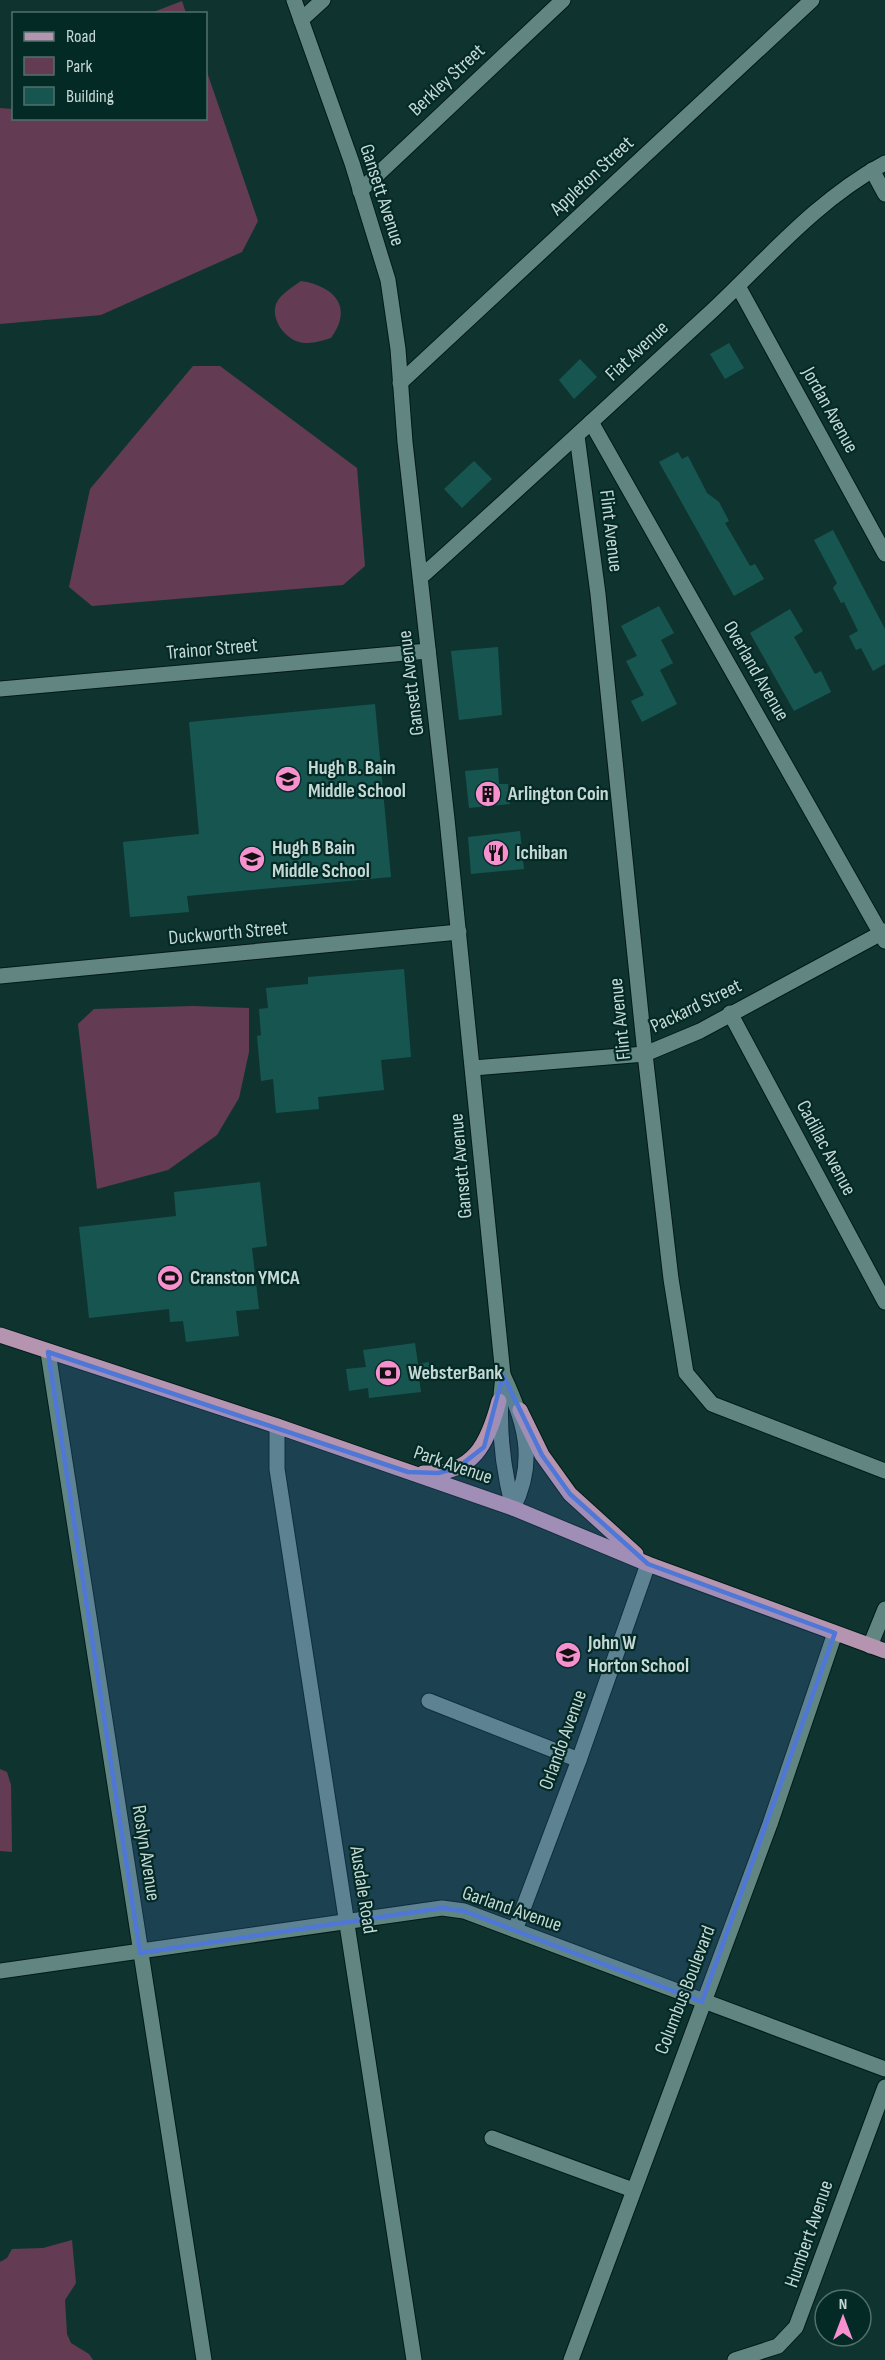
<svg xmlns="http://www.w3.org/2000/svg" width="885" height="2360" viewBox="0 0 885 2360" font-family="'Sofia Sans Condensed',sans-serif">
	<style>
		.green { fill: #633c53 }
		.building { fill: #175650 }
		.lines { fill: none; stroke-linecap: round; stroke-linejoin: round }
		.street-casing { stroke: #011a17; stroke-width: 17 }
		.secondary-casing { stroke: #011a17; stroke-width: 17 }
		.primary-casing { stroke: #011a17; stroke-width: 17 }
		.street { stroke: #618681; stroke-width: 15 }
		.secondary { stroke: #618681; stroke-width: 15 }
		.primary { stroke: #b494ae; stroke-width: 15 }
		.marked { fill: #4f77d7; fill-opacity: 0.2; stroke: #4f77d7; stroke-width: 4.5; stroke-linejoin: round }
		.labels { text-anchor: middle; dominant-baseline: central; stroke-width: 4.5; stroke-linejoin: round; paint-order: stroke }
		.street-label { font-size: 20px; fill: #c5d8d5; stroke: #042a26 }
		.poi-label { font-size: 20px; font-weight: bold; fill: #c5d8d5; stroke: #042a26; text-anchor: start }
	</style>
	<rect width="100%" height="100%" fill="#0f3430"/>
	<g class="green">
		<polygon points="182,1 186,13 151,13"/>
		<polygon points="206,69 258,221 242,252 101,315 0,324 0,108 13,109 14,118 206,118"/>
		<path d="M301,281C334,286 354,307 331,338C324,340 315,343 307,343C289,344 270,322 276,304C280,294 293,287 301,281Z"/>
		<polygon points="193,366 220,366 357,468 365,566 343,585 92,606 69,587 90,489"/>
		<polygon points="193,1006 249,1008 249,1052 239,1098 217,1135 168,1170 97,1189 78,1024 94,1009"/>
		<polygon points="0,1769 7,1772 11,1785 12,1852 0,1851"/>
		<polygon points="72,2240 76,2283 65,2300 67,2334 71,2343 89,2354 93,2360 0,2360 0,2262 7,2258 12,2249 43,2248"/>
	</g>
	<g class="building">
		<polygon points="729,343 744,368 725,379 710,354"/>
		<polygon points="580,359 597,377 574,399 559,380"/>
		<polygon points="678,452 682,459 688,456 707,493 719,502 729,521 725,523 750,566 755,564 764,579 734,596 659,462"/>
		<polygon points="474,461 492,479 462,508 444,489"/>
		<polygon points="833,530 885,629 885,664 873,671 861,648 856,650 849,636 858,631 844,602 841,603 833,588 837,583 814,540"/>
		<polygon points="659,606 674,633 661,640 673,663 660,670 677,704 642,722 631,701 644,695 626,661 637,656 621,626"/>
		<polygon points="790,609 803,631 794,637 815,674 821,671 831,692 794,711 750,633"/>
		<polygon points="498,647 502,715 459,720 451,651"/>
		<polygon points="375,704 391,877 187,896 189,912 130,917 123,842 199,834 189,722"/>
		<polygon points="498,768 499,784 508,784 510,804 469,808 465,771"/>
		<polygon points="520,831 524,869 471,874 468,837"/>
		<polygon points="404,969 411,1057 381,1060 384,1090 318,1097 319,1109 276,1113 273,1079 261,1081 257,1036 261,1035 259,1009 268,1008 266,988 308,984 308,977"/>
		<polygon points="260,1182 267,1246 252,1248 259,1309 236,1311 239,1336 186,1342 183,1321 170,1322 169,1309 89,1318 79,1227 176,1216 174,1192"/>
		<polygon points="415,1343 418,1364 429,1362 430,1376 419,1378 421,1392 369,1398 368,1388 349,1391 346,1369 366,1367 363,1350"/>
	</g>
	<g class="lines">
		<g class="street-casing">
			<g id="street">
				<polyline points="301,20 323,0"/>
				<polyline points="872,170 885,194"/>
				<polyline points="360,191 563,0"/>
				<polyline points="738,286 885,554"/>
				<polyline points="400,383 812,0"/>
				<polyline points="591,422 885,941"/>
				<polyline points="577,436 598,594 645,1054 671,1279 686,1373 712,1404 885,1471"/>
				<path d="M421,577C519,489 616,399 713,310C768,258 818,199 885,163"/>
				<polyline points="0,689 428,651"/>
				<polyline points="0,976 459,932"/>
				<polyline points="730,1013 885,1302"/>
				<polyline points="473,1068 645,1054 700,1031 885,931"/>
				<polyline points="48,1352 204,2360"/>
				<polyline points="277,1426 277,1469 414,2360"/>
				<polyline points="870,1646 885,1609"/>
				<polyline points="429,1701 579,1760"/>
				<polyline points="515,1930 579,1760 648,1564"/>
				<polyline points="0,1971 442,1908 464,1911 885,2069"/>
				<polyline points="492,2138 633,2190"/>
				<polyline points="571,2360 770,1824 835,1633"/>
				<polyline points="735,2360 778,2346 796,2327 885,2087"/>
			</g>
		</g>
		<g class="secondary-casing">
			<g id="secondary">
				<path d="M294,0L352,163L388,280L398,349L405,442L447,819L503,1375C497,1420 502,1465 513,1508"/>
				<path d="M503,1375C525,1421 537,1461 513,1508"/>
			</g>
		</g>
		<g class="primary-casing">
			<g id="primary">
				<polyline points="0,1335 277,1426 513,1508 648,1564 885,1651"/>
				<polyline points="520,1410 542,1455 570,1494 636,1554"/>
				<path d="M423,1473C474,1475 488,1443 499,1401"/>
			</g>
		</g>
		<use href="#street" class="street"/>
		<use href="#secondary" class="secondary"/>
		<use href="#primary" class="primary"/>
	</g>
	<path class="marked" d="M48,1352L408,1472L438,1473L457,1468L484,1447L503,1375L542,1455L570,1494L648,1564L835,1633L702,2002L464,1911L442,1908L140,1953Z"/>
	<defs>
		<g id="school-disc" transform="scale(1.35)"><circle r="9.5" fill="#f690cf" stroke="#042a26"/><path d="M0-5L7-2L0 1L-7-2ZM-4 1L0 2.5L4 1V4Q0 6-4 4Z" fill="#111"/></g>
		<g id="building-disc" transform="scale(1.35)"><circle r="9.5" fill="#f690cf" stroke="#042a26"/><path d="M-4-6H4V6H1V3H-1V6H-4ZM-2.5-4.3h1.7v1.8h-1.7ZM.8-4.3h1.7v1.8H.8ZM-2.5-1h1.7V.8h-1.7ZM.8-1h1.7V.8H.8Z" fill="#111"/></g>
		<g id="restaurant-disc" transform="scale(1.35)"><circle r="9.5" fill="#f690cf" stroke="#042a26"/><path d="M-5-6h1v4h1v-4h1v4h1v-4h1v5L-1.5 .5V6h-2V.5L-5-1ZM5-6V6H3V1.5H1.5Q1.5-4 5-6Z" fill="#111"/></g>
		<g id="stadium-disc" transform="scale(1.35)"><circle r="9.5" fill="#f690cf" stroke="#042a26"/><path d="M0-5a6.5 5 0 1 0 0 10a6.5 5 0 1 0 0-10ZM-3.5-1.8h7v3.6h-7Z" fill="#111"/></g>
		<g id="bank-disc" transform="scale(1.35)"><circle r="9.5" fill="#f690cf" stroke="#042a26"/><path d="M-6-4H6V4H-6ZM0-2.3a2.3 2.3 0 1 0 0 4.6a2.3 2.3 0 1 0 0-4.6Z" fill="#111"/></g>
	</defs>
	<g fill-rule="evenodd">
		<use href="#school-disc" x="288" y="779"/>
		<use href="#building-disc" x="488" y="794"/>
		<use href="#restaurant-disc" x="496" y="853"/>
		<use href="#school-disc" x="252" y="859"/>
		<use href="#stadium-disc" x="170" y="1278"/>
		<use href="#bank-disc" x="388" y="1373"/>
		<use href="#school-disc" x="568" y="1655"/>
	</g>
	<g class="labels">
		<g class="street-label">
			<text transform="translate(447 80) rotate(-43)">Berkley Street</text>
			<text transform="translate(592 176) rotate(-43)">Appleton Street</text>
			<text transform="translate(382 195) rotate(72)">Gansett Avenue</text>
			<text transform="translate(637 351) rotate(-43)">Fiat Avenue</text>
			<text transform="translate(830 410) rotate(61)">Jordan Avenue</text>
			<text transform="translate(611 531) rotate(83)">Flint Avenue</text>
			<text transform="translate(212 649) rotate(-5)">Trainor Street</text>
			<text transform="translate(756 671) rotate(60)">Overland Avenue</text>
			<text transform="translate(411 683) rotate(-97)">Gansett Avenue</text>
			<text transform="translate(228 933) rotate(-5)">Duckworth Street</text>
			<text transform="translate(696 1006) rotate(-26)">Packard Street</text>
			<text transform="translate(620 1019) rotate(-96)">Flint Avenue</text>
			<text transform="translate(826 1148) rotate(62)">Cadillac Avenue</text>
			<text transform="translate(461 1166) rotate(-95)">Gansett Avenue</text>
			<text transform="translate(453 1465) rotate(19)">Park Avenue</text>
			<text transform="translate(563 1740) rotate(-70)">Orlando Avenue</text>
			<text transform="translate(146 1853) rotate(81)">Roslyn Avenue</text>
			<text transform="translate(363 1890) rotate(81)">Ausdale Road</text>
			<text transform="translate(512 1909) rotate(19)">Garland Avenue</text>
			<text transform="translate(685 1990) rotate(-69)">Columbus Boulevard</text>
			<text transform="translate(809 2234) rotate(-71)">Humbert Avenue</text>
		</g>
		<g class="poi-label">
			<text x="308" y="768">Hugh B. Bain<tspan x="308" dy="23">Middle School</tspan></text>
			<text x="508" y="794">Arlington Coin</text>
			<text x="272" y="848">Hugh B Bain<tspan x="272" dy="23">Middle School</tspan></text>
			<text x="516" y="853">Ichiban</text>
			<text x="190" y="1278">Cranston YMCA</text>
			<text x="408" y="1373">WebsterBank</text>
			<text x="588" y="1643">John W<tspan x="588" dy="23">Horton School</tspan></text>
		</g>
	</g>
	<rect x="12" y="12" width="195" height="108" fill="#042a26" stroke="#51706c" stroke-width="1.5"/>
	<rect x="24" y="32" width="30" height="9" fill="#b494ae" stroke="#51706c" stroke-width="1.5"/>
	<text x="66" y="42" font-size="18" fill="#c5d8d5">Road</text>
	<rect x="24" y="57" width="30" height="18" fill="#633c53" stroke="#51706c" stroke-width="1.5"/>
	<text x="66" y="72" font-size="18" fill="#c5d8d5">Park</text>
	<rect x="24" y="87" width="30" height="18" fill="#175650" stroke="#51706c" stroke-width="1.5"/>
	<text x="66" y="102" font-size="18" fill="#c5d8d5">Building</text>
	<g transform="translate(843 2318)"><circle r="28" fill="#042a26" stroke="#51706c" stroke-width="1.5"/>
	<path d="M0-4.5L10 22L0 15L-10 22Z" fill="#f690cf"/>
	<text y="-9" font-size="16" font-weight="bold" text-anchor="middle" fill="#c5d8d5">N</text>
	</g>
</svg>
